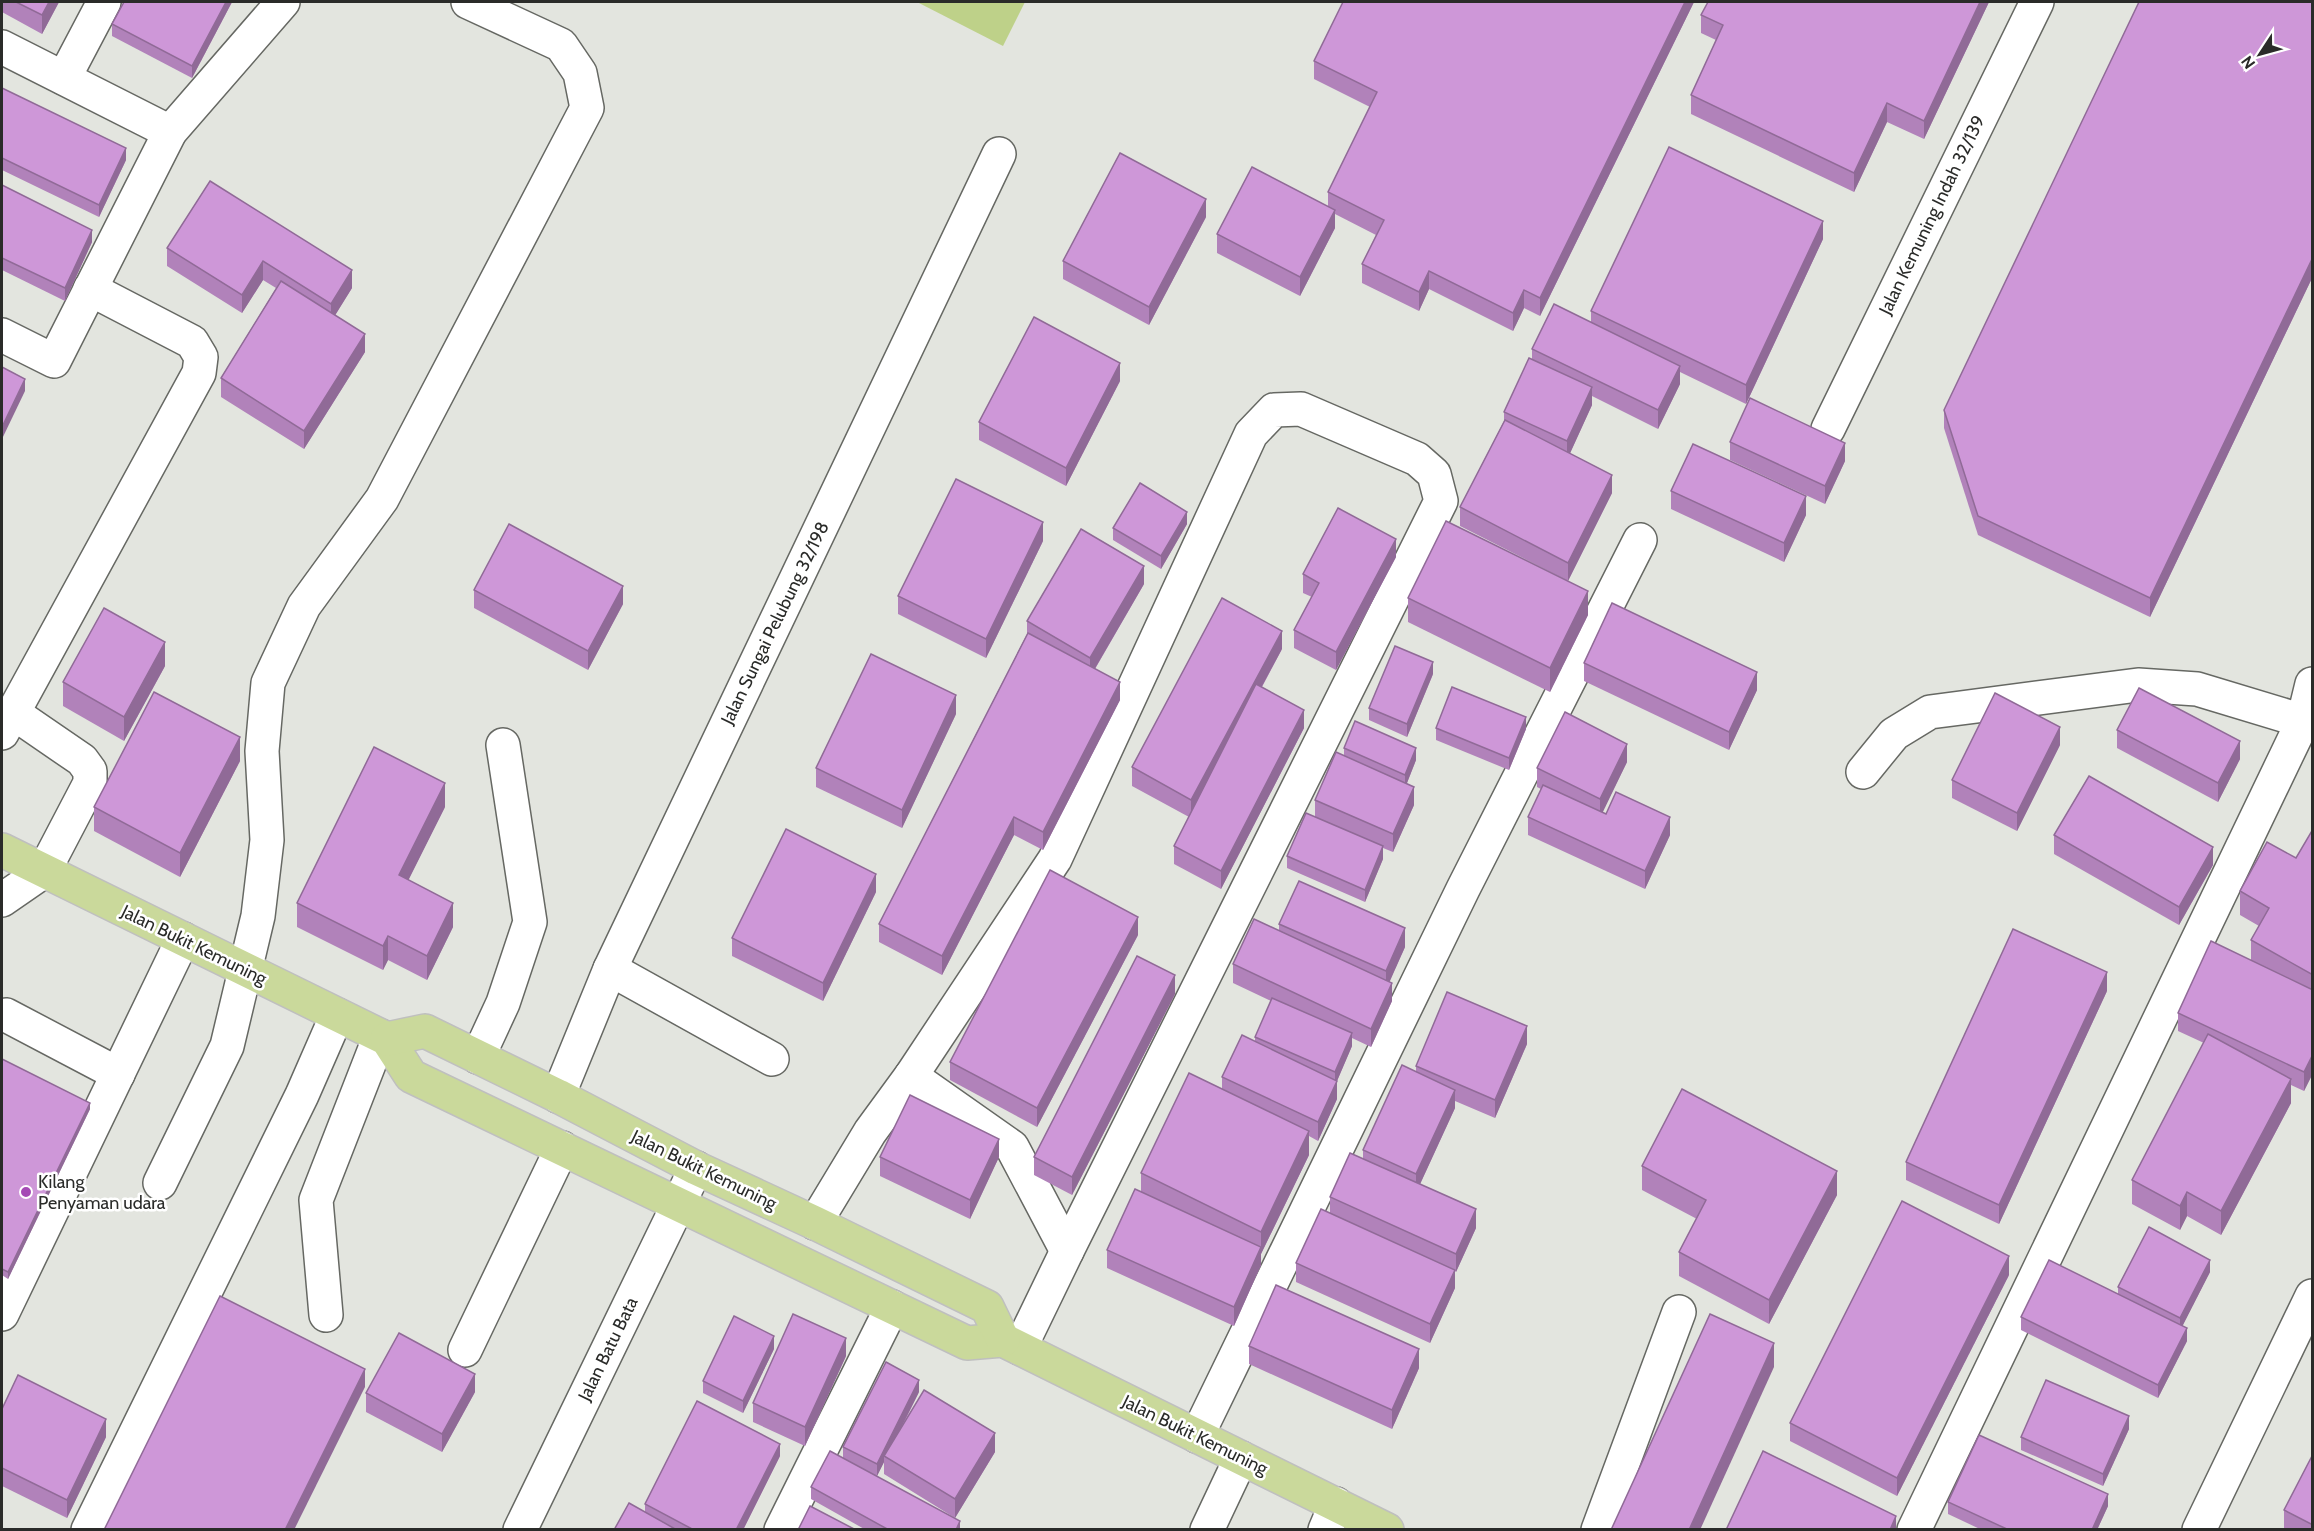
<svg xmlns="http://www.w3.org/2000/svg" width="2314" height="1531" viewBox="0 0 2314 1531" font-family="Cabin,sans-serif">
	<style>
		.green { fill: #bed189 }
		.lines { fill: none; stroke-linecap: round; stroke-linejoin: round }
		.minor-casing { stroke: #666863; stroke-width: 36 }
		.major-casing { stroke: #bfbfbf; stroke-width: 36 }
		.minor { stroke: #fff; stroke-width: 33 }
		.major { stroke: #cad99b; stroke-width: 33 }
		.wall { fill: #b182ba }
		.shaded-wall { fill: #906a97 }
		.building { fill: #ce97d8; stroke: #906a97; stroke-width: 1.5 }
		.poi-dot { fill: #a54ab5; stroke: #fff; stroke-width: 2 }
		.labels { text-anchor: middle; dominant-baseline: central; stroke-width: 5; stroke-linejoin: round; paint-order: stroke }
		.street-label { font-size: 18px; fill: #2a2b29; stroke: #fff }
		.poi-label { font-size: 18px; fill: #2a2b29; stroke: #fff; text-anchor: start }
	</style>
	<rect width="100%" height="100%" fill="#e3e5df"/>
	<polygon class="green" points="917,2 1025,2 1003,46"/>
	<g class="lines">
		<g class="minor-casing">
			<g id="minor">
				<polyline points="2,47 170,132"/>
				<polyline points="64,78 104,2"/>
				<polyline points="2,335 54,361 170,132 283,2"/>
				<polyline points="1828,429 2037,2"/>
				<polyline points="2,733 199,373 201,357 192,342 90,289"/>
				<polyline points="1863,772 1894,734 1930,712 2138,685 2197,689 2303,721"/>
				<polyline points="2,900 44,871 90,783 90,771 82,760 12,712"/>
				<polyline points="610,969 772,1059"/>
				<polyline points="6,1015 118,1074"/>
				<polyline points="478,1057 503,1003 530,922 503,745"/>
				<polyline points="911,1076 1012,1147 1067,1251"/>
				<polyline points="558,1096 610,969 999,154"/>
				<polyline points="160,1183 227,1046 258,916 267,840 262,751 268,683 304,606 382,499 587,108 580,73 561,45 468,2"/>
				<polyline points="815,1223 870,1132 911,1076 1055,859 1251,434 1274,410 1301,409 1417,459 1434,474 1441,501 1067,1251 1020,1348"/>
				<polyline points="2,1314 183,939"/>
				<polyline points="326,1315 316,1200 380,1036"/>
				<polyline points="465,1350 562,1148"/>
				<polyline points="1197,1436 1463,889 1640,540"/>
				<polyline points="88,1530 302,1095 337,1015"/>
				<polyline points="520,1530 696,1168"/>
				<polyline points="781,1530 892,1307"/>
				<polyline points="1207,1530 1241,1458"/>
				<polyline points="1325,1530 1336,1504"/>
				<polyline points="1598,1530 1679,1312"/>
				<polyline points="1914,1530 2303,721 2312,684"/>
				<polyline points="2199,1530 2312,1296"/>
			</g>
		</g>
		<g class="major-casing">
			<g id="major">
				<polyline points="2,850 387,1039 411,1076 967,1343 1003,1340 1387,1530"/>
				<polyline points="387,1039 425,1031 558,1096 696,1168 815,1223 987,1307 1003,1340"/>
			</g>
		</g>
		<use href="#minor" class="minor"/>
		<use href="#major" class="major"/>
	</g>
	<g class="wall">
		<polygon points="2,2 59,2 42,34 2,12"/>
		<polygon points="232,2 192,78 112,36 112,24"/>
		<polygon points="1694,2 1540,316 1524,308 1513,331 1429,289 1419,311 1362,283 1362,264 1376,235 1335,214 1335,228 1300,296 1217,253 1217,234 1328,206 1328,192 1370,107 1314,79 1314,61"/>
		<polygon points="1989,2 1924,139 1887,122 1854,192 1691,114 1691,95 1716,40 1701,33 1701,15"/>
		<polygon points="2313,2 2313,276 2150,617 1978,535 1944,428 1944,410"/>
		<polygon points="2,88 126,160 99,217 2,170"/>
		<polygon points="210,181 352,288 335,315 365,352 304,449 221,397 221,378 276,288 263,280 242,313 167,266 167,248"/>
		<polygon points="2,185 92,242 65,301 2,270"/>
		<polygon points="1206,217 1149,325 1063,279 1063,261"/>
		<polygon points="1823,239 1746,404 1680,372 1680,384 1658,429 1592,396 1592,405 1570,453 1612,493 1568,581 1460,526 1460,507 1504,421 1504,412 1532,359 1532,349 1591,322 1591,311"/>
		<polygon points="1120,381 1066,486 979,440 979,422"/>
		<polygon points="1730,442 1845,461 1825,504 1730,460"/>
		<polygon points="1671,491 1806,515 1784,562 1671,509"/>
		<polygon points="1187,524 1161,569 1113,540 1113,528"/>
		<polygon points="1043,541 986,658 898,614 898,596"/>
		<polygon points="1396,557 1336,670 1294,648 1294,630 1312,597 1303,593 1303,574"/>
		<polygon points="1144,584 1095,669 1120,700 1043,850 1014,835 942,975 879,942 879,924 1027,634 1027,621"/>
		<polygon points="474,590 623,604 588,670 474,608"/>
		<polygon points="1408,598 1588,615 1550,692 1408,622"/>
		<polygon points="1282,649 1262,687 1304,728 1221,889 1174,864 1174,846 1189,817 1132,786 1132,767"/>
		<polygon points="1584,663 1757,690 1729,750 1584,681"/>
		<polygon points="165,666 124,741 63,706 63,682"/>
		<polygon points="1433,674 1407,737 1369,720 1369,708"/>
		<polygon points="956,714 902,828 816,787 816,768"/>
		<polygon points="1436,728 1526,729 1509,770 1436,740"/>
		<polygon points="2117,730 2240,759 2218,802 2117,748"/>
		<polygon points="2060,745 2017,831 1952,798 1952,780"/>
		<polygon points="1344,748 1416,760 1407,783 1414,805 1393,852 1383,848 1383,859 1365,902 1287,868 1287,856 1315,817 1315,800 1344,755"/>
		<polygon points="240,761 180,877 94,831 94,807"/>
		<polygon points="1627,762 1602,812 1670,835 1645,889 1528,835 1528,817 1541,789 1537,787 1537,768"/>
		<polygon points="445,807 408,880 453,927 427,980 388,960 383,970 297,927 297,903"/>
		<polygon points="2313,829 2313,1073 2304,1091 2291,1085 2291,1103 2221,1235 2187,1216 2180,1230 2132,1204 2132,1180 2204,1043 2178,1031 2178,1013 2251,960 2251,940 2259,926 2240,915 2240,891 2296,858"/>
		<polygon points="2054,835 2213,865 2179,925 2054,854"/>
		<polygon points="876,892 823,1001 732,956 732,938"/>
		<polygon points="1279,924 1405,947 1389,982 1392,1001 1371,1047 1352,1038 1352,1046 1337,1081 1337,1099 1318,1141 1309,1136 1309,1155 1261,1254 1261,1265 1234,1326 1107,1268 1107,1250 1141,1192 1141,1173 1222,1089 1222,1077 1255,1042 1255,1037 1271,1001 1233,983 1233,964 1279,930"/>
		<polygon points="1138,935 1037,1127 950,1080 950,1062"/>
		<polygon points="2107,991 1999,1224 1906,1180 1906,1162"/>
		<polygon points="1175,994 1072,1195 1034,1175 1034,1157"/>
		<polygon points="1527,1044 1495,1118 1455,1101 1455,1108 1420,1184 1476,1228 1456,1272 1455,1271 1455,1288 1430,1343 1296,1282 1296,1263 1330,1213 1330,1197 1363,1158 1363,1150 1416,1072 1416,1066"/>
		<polygon points="2,1059 90,1109 8,1279 2,1275"/>
		<polygon points="880,1157 999,1157 970,1219 880,1176"/>
		<polygon points="1642,1166 1837,1195 1769,1324 1679,1276 1679,1252 1697,1219 1642,1190"/>
		<polygon points="2210,1272 2182,1326 2187,1341 2158,1398 2021,1330 2021,1317 2118,1294 2118,1287"/>
		<polygon points="2009,1275 1897,1496 1790,1441 1790,1423"/>
		<polygon points="1249,1346 1419,1368 1392,1429 1249,1364"/>
		<polygon points="774,1349 743,1413 703,1393 703,1381"/>
		<polygon points="846,1356 805,1446 753,1422 753,1403"/>
		<polygon points="475,1392 442,1452 366,1412 366,1393"/>
		<polygon points="919,1392 904,1423 995,1452 955,1518 884,1474 884,1462 877,1476 960,1530 866,1530 811,1499 811,1487 843,1458 843,1447"/>
		<polygon points="2,1409 106,1437 67,1518 2,1486"/>
		<polygon points="2129,1429 2103,1486 2021,1450 2021,1437"/>
		<polygon points="2313,1454 2313,1530 2284,1530 2284,1510"/>
		<polygon points="780,1456 743,1530 614,1530 645,1511 645,1504"/>
		<polygon points="1948,1502 2108,1506 2097,1530 1982,1530 1948,1514"/>
	</g>
	<g class="shaded-wall">
		<polygon points="49,2 59,2 42,34 42,15"/>
		<polygon points="226,2 232,2 192,78 192,66"/>
		<polygon points="1685,2 1694,2 1540,316 1540,298"/>
		<polygon points="1980,2 1989,2 1924,139 1924,121"/>
		<polygon points="1887,103 1887,122 1854,192 1854,173"/>
		<polygon points="126,148 126,160 99,217 99,205"/>
		<polygon points="1206,199 1206,217 1149,325 1149,307"/>
		<polygon points="1335,210 1335,228 1300,296 1300,277"/>
		<polygon points="1823,221 1823,239 1746,404 1746,385"/>
		<polygon points="92,230 92,242 65,301 65,288"/>
		<polygon points="2313,257 2313,276 2150,617 2150,598"/>
		<polygon points="263,261 263,280 242,313 242,295"/>
		<polygon points="352,270 352,288 331,322 331,304"/>
		<polygon points="1429,271 1429,289 1419,311 1419,292"/>
		<polygon points="1524,290 1524,308 1513,331 1513,313"/>
		<polygon points="365,334 365,352 304,449 304,431"/>
		<polygon points="1120,363 1120,381 1066,486 1066,468"/>
		<polygon points="1680,366 1680,384 1658,429 1658,410"/>
		<polygon points="25,379 25,391 2,439 2,427"/>
		<polygon points="1592,387 1592,405 1567,460 1567,441"/>
		<polygon points="1845,443 1845,461 1825,504 1825,486"/>
		<polygon points="1612,475 1612,493 1568,581 1568,563"/>
		<polygon points="1806,496 1806,515 1784,562 1784,543"/>
		<polygon points="1187,512 1187,524 1161,569 1161,556"/>
		<polygon points="1043,522 1043,541 986,658 986,639"/>
		<polygon points="1396,539 1396,557 1336,670 1336,652"/>
		<polygon points="1144,566 1144,584 1090,677 1090,658"/>
		<polygon points="623,586 623,604 588,670 588,651"/>
		<polygon points="1588,591 1588,615 1550,692 1550,668"/>
		<polygon points="1282,631 1282,649 1191,818 1191,800"/>
		<polygon points="165,642 165,666 124,741 124,717"/>
		<polygon points="1433,662 1433,674 1407,737 1407,724"/>
		<polygon points="1757,672 1757,690 1729,750 1729,732"/>
		<polygon points="1120,682 1120,700 1043,850 1043,832"/>
		<polygon points="956,695 956,714 902,828 902,810"/>
		<polygon points="1304,710 1304,728 1221,889 1221,871"/>
		<polygon points="1526,717 1526,729 1509,770 1509,758"/>
		<polygon points="2060,727 2060,745 2017,831 2017,813"/>
		<polygon points="240,737 240,761 180,877 180,853"/>
		<polygon points="2240,741 2240,759 2218,802 2218,783"/>
		<polygon points="1627,744 1627,762 1600,818 1600,799"/>
		<polygon points="1416,748 1416,760 1405,788 1405,775"/>
		<polygon points="445,783 445,807 399,899 399,875"/>
		<polygon points="1414,787 1414,805 1393,852 1393,834"/>
		<polygon points="1014,817 1014,835 942,975 942,956"/>
		<polygon points="1670,817 1670,835 1645,889 1645,871"/>
		<polygon points="1383,846 1383,859 1365,902 1365,890"/>
		<polygon points="2213,847 2213,865 2179,925 2179,907"/>
		<polygon points="876,874 876,892 823,1001 823,983"/>
		<polygon points="453,903 453,927 427,980 427,956"/>
		<polygon points="1138,917 1138,935 1037,1127 1037,1108"/>
		<polygon points="1405,928 1405,947 1386,990 1386,971"/>
		<polygon points="388,936 388,960 383,970 383,946"/>
		<polygon points="2107,972 2107,991 1999,1224 1999,1205"/>
		<polygon points="1175,975 1175,994 1072,1195 1072,1177"/>
		<polygon points="1392,983 1392,1001 1371,1047 1371,1029"/>
		<polygon points="1527,1026 1527,1044 1495,1118 1495,1100"/>
		<polygon points="1352,1033 1352,1046 1337,1081 1337,1099 1318,1141 1318,1122 1335,1084 1335,1072"/>
		<polygon points="2313,1054 2313,1073 2304,1091 2304,1072"/>
		<polygon points="2291,1079 2291,1103 2221,1235 2221,1211"/>
		<polygon points="1455,1090 1455,1108 1416,1193 1416,1174"/>
		<polygon points="90,1103 90,1109 8,1279 8,1272"/>
		<polygon points="1309,1131 1309,1155 1261,1254 1261,1265 1234,1326 1234,1307 1261,1248 1261,1232"/>
		<polygon points="999,1139 999,1157 970,1219 970,1200"/>
		<polygon points="1837,1171 1837,1195 1769,1324 1769,1300"/>
		<polygon points="2187,1192 2187,1216 2180,1230 2180,1206"/>
		<polygon points="1476,1209 1476,1228 1456,1272 1456,1254"/>
		<polygon points="2009,1256 2009,1275 1897,1496 1897,1478"/>
		<polygon points="2210,1260 2210,1272 2180,1331 2180,1318"/>
		<polygon points="1455,1270 1455,1288 1430,1343 1430,1324"/>
		<polygon points="2187,1328 2187,1341 2158,1398 2158,1385"/>
		<polygon points="774,1336 774,1349 743,1413 743,1401"/>
		<polygon points="846,1338 846,1356 805,1446 805,1427"/>
		<polygon points="1774,1343 1774,1367 1700,1530 1689,1530"/>
		<polygon points="1419,1349 1419,1368 1392,1429 1392,1410"/>
		<polygon points="365,1369 365,1387 294,1530 285,1530"/>
		<polygon points="475,1374 475,1392 442,1452 442,1434"/>
		<polygon points="919,1380 919,1392 886,1457 884,1456 884,1462 877,1476 877,1464"/>
		<polygon points="2129,1416 2129,1429 2103,1486 2103,1474"/>
		<polygon points="106,1419 106,1437 67,1518 67,1500"/>
		<polygon points="995,1433 995,1452 955,1518 955,1499"/>
		<polygon points="780,1444 780,1456 743,1530 736,1530"/>
		<polygon points="2108,1494 2108,1506 2097,1530 2092,1530"/>
		<polygon points="1896,1516 1896,1530 1890,1530"/>
		<polygon points="960,1521 960,1530 956,1530"/>
	</g>
	<g class="building">
		<polygon points="16,2 49,2 42,15"/>
		<polygon points="124,2 226,2 192,66 112,24"/>
		<polygon points="1343,2 1685,2 1540,298 1524,290 1513,313 1429,271 1419,292 1362,264 1384,220 1328,192 1377,92 1314,61"/>
		<polygon points="1708,2 1980,2 1924,121 1887,103 1854,173 1691,95 1723,25 1701,15"/>
		<polygon points="2139,2 2313,2 2313,257 2150,598 1978,516 1944,410"/>
		<polygon points="2,88 126,148 99,205 2,158"/>
		<polygon points="1669,147 1823,221 1746,385 1591,311"/>
		<polygon points="1120,153 1206,199 1149,307 1063,261"/>
		<polygon points="1252,167 1335,210 1300,277 1217,234"/>
		<polygon points="210,181 352,270 331,304 263,261 242,295 167,248"/>
		<polygon points="2,185 92,230 65,288 2,258"/>
		<polygon points="281,281 365,334 304,431 221,378"/>
		<polygon points="1554,304 1680,366 1658,410 1532,349"/>
		<polygon points="1034,317 1120,363 1066,468 979,422"/>
		<polygon points="1529,358 1592,387 1567,441 1504,412"/>
		<polygon points="2,367 25,379 2,427"/>
		<polygon points="1750,398 1845,443 1825,486 1730,442"/>
		<polygon points="1505,420 1612,475 1568,563 1460,507"/>
		<polygon points="1693,444 1806,496 1784,543 1671,491"/>
		<polygon points="956,479 1043,522 986,639 898,596"/>
		<polygon points="1140,483 1187,512 1161,556 1113,528"/>
		<polygon points="1338,508 1396,539 1336,652 1294,630 1319,583 1303,574"/>
		<polygon points="1446,521 1588,591 1550,668 1408,598"/>
		<polygon points="509,524 623,586 588,651 474,590"/>
		<polygon points="1081,529 1144,566 1090,658 1027,621"/>
		<polygon points="1222,598 1282,631 1191,800 1132,767"/>
		<polygon points="1612,603 1757,672 1729,732 1584,663"/>
		<polygon points="104,608 165,642 124,717 63,682"/>
		<polygon points="1028,633 1120,682 1043,832 1014,817 942,956 879,924"/>
		<polygon points="1395,646 1433,662 1407,724 1369,708"/>
		<polygon points="871,654 956,695 902,810 816,768"/>
		<polygon points="1256,684 1304,710 1221,871 1174,846"/>
		<polygon points="1452,687 1526,717 1509,758 1436,728"/>
		<polygon points="2139,688 2240,741 2218,783 2117,730"/>
		<polygon points="154,692 240,737 180,853 94,807"/>
		<polygon points="1995,693 2060,727 2017,813 1952,780"/>
		<polygon points="1565,712 1627,744 1600,799 1537,768"/>
		<polygon points="1355,721 1416,748 1405,775 1344,748"/>
		<polygon points="374,747 445,783 399,875 453,903 427,956 388,936 383,946 297,903"/>
		<polygon points="1336,752 1414,787 1393,834 1315,800"/>
		<polygon points="2089,776 2213,847 2179,907 2054,835"/>
		<polygon points="1543,785 1606,814 1616,792 1670,817 1645,871 1528,817"/>
		<polygon points="1306,813 1383,846 1365,890 1287,856"/>
		<polygon points="786,829 876,874 823,983 732,938"/>
		<polygon points="2313,829 2313,975 2251,940 2269,908 2240,891 2267,842 2296,858"/>
		<polygon points="1050,870 1138,917 1037,1108 950,1062"/>
		<polygon points="1299,881 1405,928 1386,971 1279,924"/>
		<polygon points="1254,919 1392,983 1371,1029 1233,964"/>
		<polygon points="2013,929 2107,972 1999,1205 1906,1162"/>
		<polygon points="2211,941 2313,990 2313,1054 2304,1072 2178,1013"/>
		<polygon points="1137,956 1175,975 1072,1177 1034,1157"/>
		<polygon points="1447,992 1527,1026 1495,1100 1416,1066"/>
		<polygon points="1272,998 1352,1033 1335,1072 1255,1037"/>
		<polygon points="2208,1034 2291,1079 2221,1211 2187,1192 2180,1206 2132,1180"/>
		<polygon points="1242,1035 1337,1081 1318,1122 1222,1077"/>
		<polygon points="2,1059 90,1103 8,1272 2,1269"/>
		<polygon points="1402,1065 1455,1090 1416,1174 1363,1150"/>
		<polygon points="1189,1073 1309,1131 1261,1232 1141,1173"/>
		<polygon points="1682,1089 1837,1171 1769,1300 1679,1252 1706,1200 1642,1166"/>
		<polygon points="910,1095 999,1139 970,1200 880,1157"/>
		<polygon points="1350,1153 1476,1209 1456,1254 1330,1197"/>
		<polygon points="1135,1189 1261,1247 1234,1307 1107,1250"/>
		<polygon points="1902,1201 2009,1256 1897,1478 1790,1423"/>
		<polygon points="1321,1209 1455,1270 1430,1324 1296,1263"/>
		<polygon points="2149,1227 2210,1260 2180,1318 2118,1287"/>
		<polygon points="2049,1260 2187,1328 2158,1385 2021,1317"/>
		<polygon points="1276,1285 1419,1349 1392,1410 1249,1346"/>
		<polygon points="220,1296 365,1369 285,1530 104,1530"/>
		<polygon points="793,1314 846,1338 805,1427 753,1403"/>
		<polygon points="1710,1314 1774,1343 1689,1530 1611,1530"/>
		<polygon points="734,1316 774,1336 743,1401 703,1381"/>
		<polygon points="399,1333 475,1374 442,1434 366,1393"/>
		<polygon points="886,1362 919,1380 877,1464 843,1447"/>
		<polygon points="18,1375 106,1419 67,1500 2,1468 2,1409"/>
		<polygon points="2046,1380 2129,1416 2103,1474 2021,1437"/>
		<polygon points="924,1390 995,1433 955,1499 884,1456"/>
		<polygon points="697,1401 780,1444 736,1530 694,1530 645,1504"/>
		<polygon points="1979,1435 2108,1494 2092,1530 2009,1530 1948,1502"/>
		<polygon points="830,1451 960,1521 956,1530 889,1530 811,1487"/>
		<polygon points="1763,1451 1896,1516 1890,1530 1726,1530"/>
		<polygon points="2313,1454 2313,1525 2284,1510"/>
		<polygon points="629,1503 677,1530 614,1530"/>
		<polygon points="810,1506 856,1530 798,1530"/>
	</g>
	<circle class="poi-dot" cx="26" cy="1192" r="6"/>
	<g class="labels">
		<g class="street-label">
			<text transform="translate(1932 215) rotate(-64)">Jalan Kemuning Indah 32/139</text>
			<text transform="translate(775 623) rotate(-64)">Jalan Sungai Pelubung 32/198</text>
			<text transform="translate(194 945) rotate(26)">Jalan Bukit Kemuning</text>
			<text transform="translate(704 1170) rotate(26)">Jalan Bukit Kemuning</text>
			<text transform="translate(608 1349) rotate(-64)">Jalan Batu Bata</text>
			<text transform="translate(1195 1435) rotate(26)">Jalan Bukit Kemuning</text>
		</g>
		<g class="poi-label">
			<text x="38" y="1182">Kilang<tspan x="38" dy="21">Penyaman udara</tspan></text>
		</g>
	</g>
	<rect width="2314" height="1531" fill="none" stroke="#2a2b29" stroke-width="6"/>
	<g transform="translate(2260 54) rotate(234)" stroke="#ffffff" stroke-width="4.5" paint-order="stroke">
	<path d="M0-4.5L10 22L0 15L-10 22Z" fill="#2a2b29"/>
	<text y="-9" font-size="16" font-weight="bold" text-anchor="middle" fill="#2a2b29">N</text>
	</g>
</svg>
